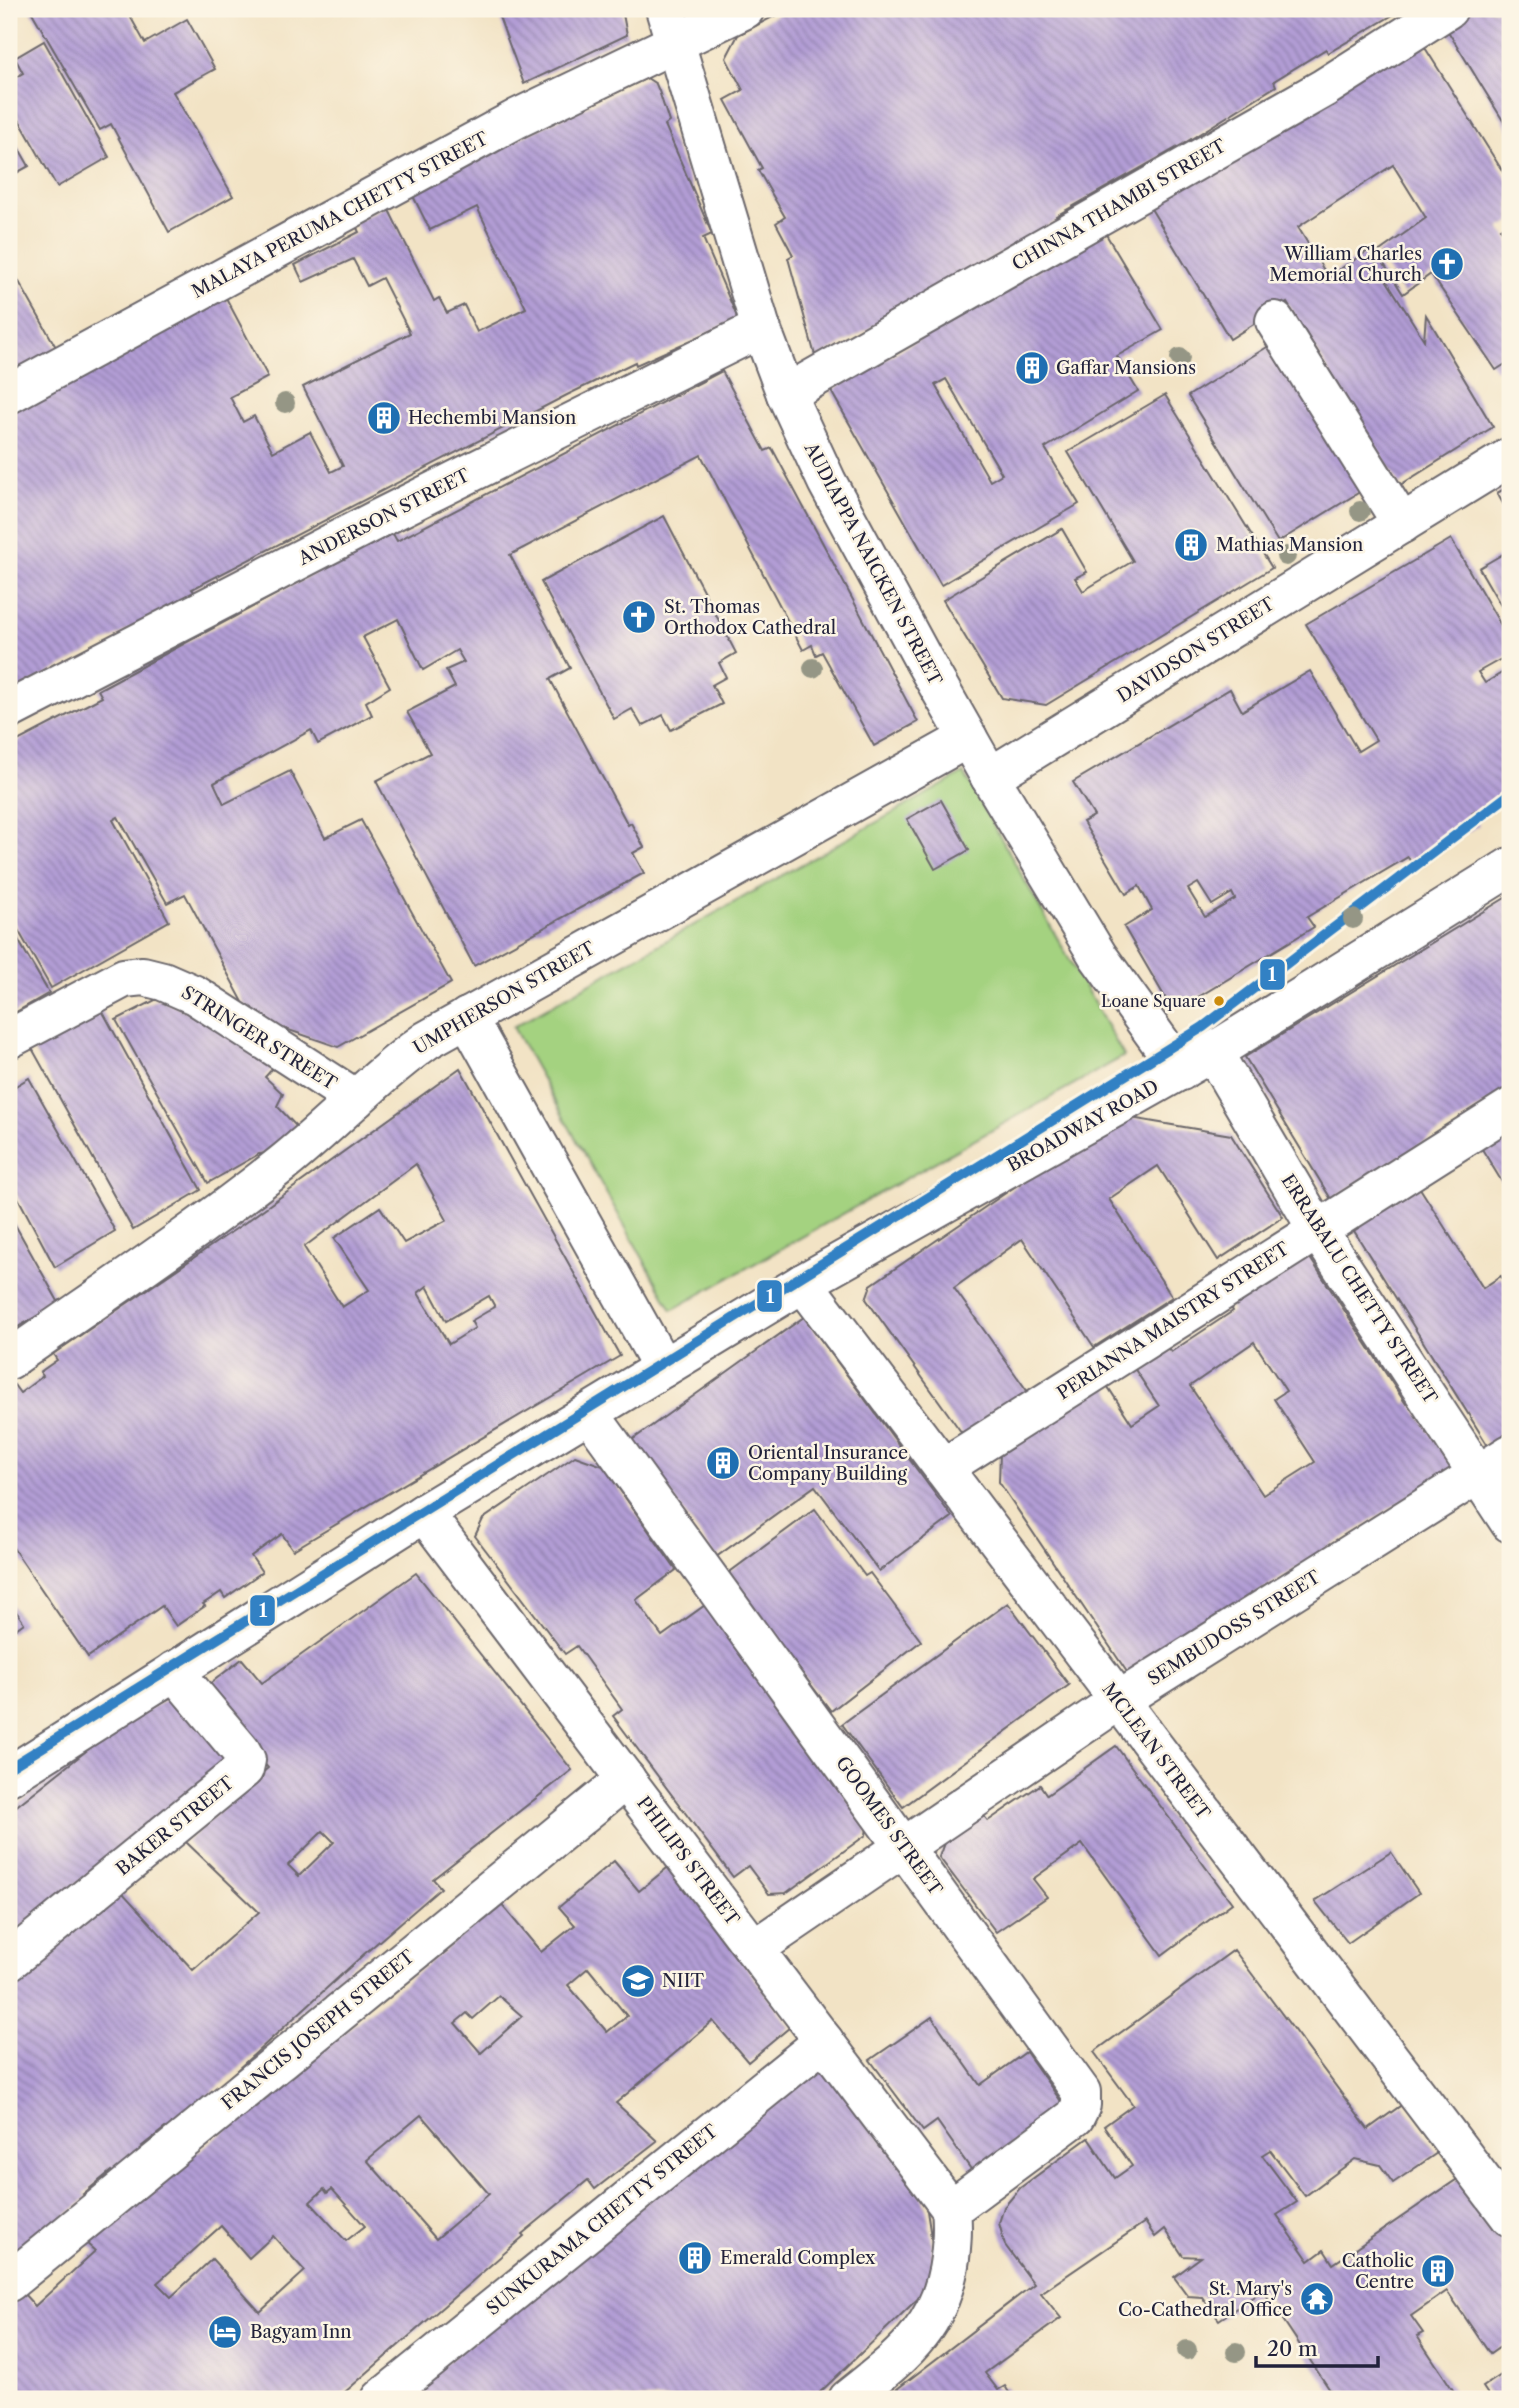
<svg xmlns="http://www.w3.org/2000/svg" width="1519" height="2408" viewBox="0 0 1519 2408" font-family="'Libre Caslon Text',serif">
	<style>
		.green { fill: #a4d280; stroke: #637a5e; stroke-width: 2 }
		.building { fill: url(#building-back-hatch); fill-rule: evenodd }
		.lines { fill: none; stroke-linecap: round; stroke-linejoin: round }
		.minor-casing { stroke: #6b666b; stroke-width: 42 }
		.tertiary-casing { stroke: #6b666b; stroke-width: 42 }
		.secondary-casing { stroke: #6b666b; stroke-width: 42 }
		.minor { stroke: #fff; stroke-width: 38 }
		.tertiary { stroke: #fff; stroke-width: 38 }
		.secondary { stroke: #fff; stroke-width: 38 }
		.metro-1-casing { stroke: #fcf5e5; stroke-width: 16 }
		.metro-1 { stroke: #3281c4; stroke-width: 10 }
		.tree { fill: #959685 }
		.bus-dot { fill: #cc8c0c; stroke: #fcf5e5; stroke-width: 2.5 }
		.labels { text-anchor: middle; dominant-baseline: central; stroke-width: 5; stroke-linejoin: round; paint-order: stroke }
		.bus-label { font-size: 16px; fill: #22223b; stroke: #fcf5e5; text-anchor: end }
		.street-label { font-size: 18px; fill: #22223b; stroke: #fcf5e5 }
		.poi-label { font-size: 18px; fill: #22223b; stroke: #fcf5e5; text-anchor: start }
		.line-badge { stroke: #fcf5e5; stroke-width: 2.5 }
		.badge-label { font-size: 19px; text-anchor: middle; font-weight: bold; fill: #fff }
	</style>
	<defs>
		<pattern id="building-back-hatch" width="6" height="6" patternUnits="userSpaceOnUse" patternTransform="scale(1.75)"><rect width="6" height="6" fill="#b29dd5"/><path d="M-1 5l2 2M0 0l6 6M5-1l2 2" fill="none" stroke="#9080ae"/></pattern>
	</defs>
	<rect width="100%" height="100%" fill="#fcf5e5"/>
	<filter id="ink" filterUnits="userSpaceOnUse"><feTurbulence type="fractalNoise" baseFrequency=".0143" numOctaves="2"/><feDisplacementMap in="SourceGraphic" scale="14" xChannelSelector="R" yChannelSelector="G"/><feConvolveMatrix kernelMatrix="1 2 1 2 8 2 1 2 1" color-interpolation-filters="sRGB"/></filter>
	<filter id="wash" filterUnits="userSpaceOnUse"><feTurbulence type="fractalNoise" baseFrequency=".00686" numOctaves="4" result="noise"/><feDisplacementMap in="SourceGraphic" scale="28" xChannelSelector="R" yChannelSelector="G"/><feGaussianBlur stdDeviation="1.57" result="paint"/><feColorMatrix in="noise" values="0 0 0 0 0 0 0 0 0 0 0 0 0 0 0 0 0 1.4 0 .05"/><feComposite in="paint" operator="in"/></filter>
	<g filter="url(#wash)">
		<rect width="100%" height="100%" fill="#f2e3c5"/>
		<polygon class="green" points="964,773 1124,1056 672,1310 513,1027"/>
		<g id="blocks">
			<g class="building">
				<polygon points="30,9 126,9 145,43 187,19 215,69 173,92 233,196 169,232 111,124 100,130"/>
				<polygon points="496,9 622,9 627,35 524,84"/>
				<polygon points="788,9 1403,9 1328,53 1326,49 1274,81 1276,86 1183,144 1056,216 1058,220 816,359 788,258 793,255 776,223 785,217 758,170 762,168 725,100 743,90 726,58 738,35"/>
				<polygon points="1468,9 1510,9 1510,132 1443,23"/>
				<polygon points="1417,35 1510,183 1510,222 1500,228 1510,243 1510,361 1496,370 1431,274 1403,294 1377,253 1426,218 1393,165 1298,227 1328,277 1368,251 1424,340 1426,315 1493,427 1400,485 1287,303 1230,339 1150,207"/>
				<polygon points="44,41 109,157 57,187 9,102 9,81 23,73 15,58"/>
				<polygon points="647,78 656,84 659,91 669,122 665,125 712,234 703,238 738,319 636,365 635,362 567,395 192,589 195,593 9,695 9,409 224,294 268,377 230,397 243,422 254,416 273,452 310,432 331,472 343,466 303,387 410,333 382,278 367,286 353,259 303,282 295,265 359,232 354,222 387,206 434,301 439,298 447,313 464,305 477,332 526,308 477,207 430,230 410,190"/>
				<polygon points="9,131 29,166 9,177"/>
				<path d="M1104,231L1163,330L1117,356L1138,391L1045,448L1079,504L941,585L831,391ZM946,379L1002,474L990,481L935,385Z"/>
				<polygon points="9,264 57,349 9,375"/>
				<polygon points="1272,344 1363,490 1278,542 1188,396"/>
				<polygon points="722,371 765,451 772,448 918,722 874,746 822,652 816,655 812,645 803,650 701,455 510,555 570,668 550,679 628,825 631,823 644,847 633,853 644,873 474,966 376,781 430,753 407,712 455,687 446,670 464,662 457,650 423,670 398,619 363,637 390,687 366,702 372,715 318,744 311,730 214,783 224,804 290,771 325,838 361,820 451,983 338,1047 251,1017 185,894 167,903 118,817 113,820 169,921 51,988 9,914 9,734 14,743 102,697 98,690 392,532 397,541"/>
				<polygon points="1165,395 1272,568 1046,705 1002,698 943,600 1062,529 1087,572 1075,578 1083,591 1133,561 1068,452"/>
				<polygon points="1510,486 1510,516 1497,493"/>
				<polygon points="664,516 736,653 719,663 726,677 712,685 722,704 671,730 663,715 642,726 632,709 614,719 541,582"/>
				<path d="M1451,539L1510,641V654L1478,672L1485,683L1510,668V790L1472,813L1479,825L1413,866L1408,857L1307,917L1314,927L1190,1002L1166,999L1124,927L1152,910L1139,886L1126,894L1083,822L1094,816L1073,782L1230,689L1242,711L1310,671L1358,751L1376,740L1306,624ZM1198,883L1212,905L1232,893L1235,899L1205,917L1188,889Z"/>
				<polygon points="1510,550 1510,621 1479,568"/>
				<polygon points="941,800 969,850 935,869 907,819"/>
				<polygon points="1510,895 1510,1089 1331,1199 1245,1057"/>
				<polygon points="9,924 49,993 9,1016"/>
				<polygon points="159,998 228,1030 274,1067 265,1077 283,1094 277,1106 297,1127 268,1153 259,1154 208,1183 116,1020"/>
				<polygon points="99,1005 201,1190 133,1230 29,1043"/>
				<path d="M460,1068L620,1356L293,1550L282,1534L251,1556L262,1572L225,1598L221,1592L203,1604L205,1606L176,1626L162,1606L88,1657L9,1542V1389L14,1385L20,1393L43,1376L40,1372L57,1360L53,1354L243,1224ZM416,1164L447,1220L404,1243L380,1207L334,1238L369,1290L342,1307L304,1247ZM427,1286L446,1321L489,1296L495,1307L471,1321L475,1328L449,1344L418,1293Z"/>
				<polygon points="29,1078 115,1231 55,1267 9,1181 9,1090"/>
				<polygon points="1125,1117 1231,1135 1283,1217 1218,1260 1158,1166 1109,1199 1172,1297 1094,1347 1022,1239 954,1288 1030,1395 964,1436 866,1299 871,1285 1054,1160"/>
				<polygon points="1510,1131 1510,1195 1482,1149"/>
				<polygon points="1418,1185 1483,1288 1501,1276 1510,1290 1510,1436 1490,1449 1351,1226"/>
				<polygon points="9,1214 59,1303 9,1332"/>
				<path d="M1306,1252L1406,1404L1410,1401L1453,1468L1129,1675L999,1482L1000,1453L1106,1384L1132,1424L1159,1406L1134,1368L1166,1346L1171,1352L1233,1311L1228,1302ZM1254,1342L1286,1391L1274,1399L1315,1462L1263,1495L1190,1386Z"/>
				<polygon points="804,1317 952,1517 879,1571 815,1486 716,1557 632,1440"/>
				<polygon points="575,1456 603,1466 676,1570 636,1600 662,1636 708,1603 867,1826 866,1835 786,1893 769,1894 748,1866 733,1877 613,1716 622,1709 577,1646 565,1654 475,1536 483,1519"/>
				<polygon points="815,1509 865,1576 870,1573 921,1641 831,1711 727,1574"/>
				<path d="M416,1573L572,1770L433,1879L441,1888L363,1955L225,2081L168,2130L165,2128L142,2146L146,2150L116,2177L111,2171L83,2194L87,2198L20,2253L12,2246L9,2249V1986L95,1911L122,1892L193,1970L259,1912L186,1842L268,1768L203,1689L242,1659L262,1683ZM323,1831L334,1842L299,1876L288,1865Z"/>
				<polygon points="9,1601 24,1623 9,1634"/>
				<polygon points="1008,1603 1069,1685 903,1807 842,1724"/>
				<polygon points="181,1692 236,1758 9,1937 9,1812 114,1729"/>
				<polygon points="1116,1746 1232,1903 1162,1955 1082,1844 1033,1879 1047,1897 996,1932 939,1857 944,1843 984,1816 988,1821 1040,1785 1047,1795"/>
				<polygon points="1391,1852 1419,1893 1348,1943 1315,1901"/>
				<path d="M614,1861L639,1891L672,1864L790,2027L748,2062L713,2021L616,2103L657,2141L595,2189L588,2180L522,2234L524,2236L337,2399H9V2303L22,2292L35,2306L95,2251L84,2241L195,2149L198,2153L501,1904L541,1952L575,1925L559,1907ZM588,1968L627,2016L607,2032L568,1985ZM499,1996L522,2016L481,2053L455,2023L467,2013L473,2019ZM421,2115L489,2194L436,2239L367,2160ZM324,2189L327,2193L332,2189L365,2226L346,2241L310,2202ZM221,2226L249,2258L273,2236L305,2271L260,2312L212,2259L171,2297L157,2283Z"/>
				<polygon points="1234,1950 1368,2129 1403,2104 1437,2153 1393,2183 1380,2165 1355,2159 1305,2196 1270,2150 1262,2155 1297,2202 1277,2215 1309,2261 1324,2250 1333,2264 1472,2169 1510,2225 1510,2340 1490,2354 1447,2291 1411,2316 1423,2333 1417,2336 1459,2399 1336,2399 1263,2290 1219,2320 1202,2297 1188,2296 1174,2277 1201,2257 1183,2256 1165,2229 1155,2237 1145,2222 1041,2293 1061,2318 985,2373 998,2390 1005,2386 1013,2399 884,2399 1034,2284 1005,2245 999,2223 1004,2207 1020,2188 1088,2138 1115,2178 1132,2166 1104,2126 1133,2105 1094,2052"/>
				<polygon points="932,2017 980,2085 1026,2052 1065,2107 973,2172 937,2121 923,2131 870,2060"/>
				<polygon points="822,2061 917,2183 927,2211 932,2243 933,2269 929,2288 813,2399 401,2399"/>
				<polygon points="1510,2369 1510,2399 1491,2399 1483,2387"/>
			</g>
		</g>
	</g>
	<g filter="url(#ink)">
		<use href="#blocks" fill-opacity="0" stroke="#6b666b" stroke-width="2"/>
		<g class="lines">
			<g class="minor-casing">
				<g id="minor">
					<polyline points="1275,321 1402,524"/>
					<polyline points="9,394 518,118 745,9"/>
					<polyline points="786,394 1324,88 1448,9"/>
					<polyline points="9,710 380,518 761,328"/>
					<polyline points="990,777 1510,457"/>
					<polyline points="467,1017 663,1368"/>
					<polyline points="9,1039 124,978 143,976 163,981 195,995 356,1099"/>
					<polyline points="803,1283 1510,2217"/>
					<path d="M9,1360C100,1296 194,1234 282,1164C332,1124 375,1077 427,1040L968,738"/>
					<polyline points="589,1413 1081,2092 1081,2105 1075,2117 951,2209"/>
					<polyline points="943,1468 1510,1108"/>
					<path d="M424,1513L951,2209C953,2226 952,2241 950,2258C941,2330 900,2357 848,2399"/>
					<polyline points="754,1949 1118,1701 1510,1454"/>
					<polyline points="9,1961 244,1769 246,1760 241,1751 174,1671"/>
					<polyline points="9,2282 626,1779"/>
					<polyline points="381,2399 824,2041"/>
				</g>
			</g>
			<g class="tertiary-casing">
				<g id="tertiary">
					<polyline points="665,9 761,328 786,394 827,482 923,659 990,777 1098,956 1181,1071"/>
					<polyline points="1213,1052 1317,1229 1510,1523"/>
				</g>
			</g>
			<g class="secondary-casing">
				<polyline id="secondary" points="9,1776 424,1513 663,1368 803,1283 1213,1052 1510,867"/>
			</g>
			<use href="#minor" class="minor"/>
			<use href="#tertiary" class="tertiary"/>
			<use href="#secondary" class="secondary"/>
			<g class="metro-1-casing">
				<polyline id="metro-1" points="9,1768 1203,1027 1510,794"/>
			</g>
			<use href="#metro-1" class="metro-1"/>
		</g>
		<g class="tree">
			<circle cx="1180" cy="358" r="10"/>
			<circle cx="285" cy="403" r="10"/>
			<circle cx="1360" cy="511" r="10"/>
			<circle cx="1286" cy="556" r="10"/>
			<circle cx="813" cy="668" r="10"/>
			<circle cx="1353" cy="919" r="10"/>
			<circle cx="1187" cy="2350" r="10"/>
			<circle cx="1236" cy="2352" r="10"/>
		</g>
	</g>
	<defs>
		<g id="church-disc" transform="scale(1.75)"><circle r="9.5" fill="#1f6fb2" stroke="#fcf5e5"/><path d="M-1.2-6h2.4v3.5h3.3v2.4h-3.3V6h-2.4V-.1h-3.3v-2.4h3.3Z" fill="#fff"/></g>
		<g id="building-disc" transform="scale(1.75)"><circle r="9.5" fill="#1f6fb2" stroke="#fcf5e5"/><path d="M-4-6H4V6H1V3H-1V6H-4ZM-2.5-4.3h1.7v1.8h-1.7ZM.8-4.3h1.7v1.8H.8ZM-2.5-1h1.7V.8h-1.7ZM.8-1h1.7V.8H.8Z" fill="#fff"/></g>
		<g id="university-disc" transform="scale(1.75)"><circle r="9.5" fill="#1f6fb2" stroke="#fcf5e5"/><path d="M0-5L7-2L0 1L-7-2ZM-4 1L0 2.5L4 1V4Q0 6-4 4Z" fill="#fff"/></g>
		<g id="temple-disc" transform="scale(1.75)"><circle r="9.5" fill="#1f6fb2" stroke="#fcf5e5"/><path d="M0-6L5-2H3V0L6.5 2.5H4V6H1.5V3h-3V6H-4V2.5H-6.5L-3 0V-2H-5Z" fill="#fff"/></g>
		<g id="hotel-disc" transform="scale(1.75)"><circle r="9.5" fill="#1f6fb2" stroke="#fcf5e5"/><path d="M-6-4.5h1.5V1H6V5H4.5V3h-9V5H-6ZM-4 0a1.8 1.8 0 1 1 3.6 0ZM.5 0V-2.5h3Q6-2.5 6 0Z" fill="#fff"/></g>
	</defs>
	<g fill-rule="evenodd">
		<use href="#church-disc" x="1447" y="264"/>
		<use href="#building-disc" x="1032" y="368"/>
		<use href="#building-disc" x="384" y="418"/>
		<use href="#building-disc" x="1191" y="545"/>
		<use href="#church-disc" x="639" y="617"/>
		<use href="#building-disc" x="723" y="1463"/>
		<use href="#university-disc" x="638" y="1981"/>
		<use href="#building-disc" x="695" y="2258"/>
		<use href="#building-disc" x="1438" y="2271"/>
		<use href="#temple-disc" x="1317" y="2299"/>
		<use href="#hotel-disc" x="225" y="2332"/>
	</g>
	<circle class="bus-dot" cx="1219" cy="1001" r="6"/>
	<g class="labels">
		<g class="bus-label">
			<text x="1206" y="1001">Loane Square</text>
		</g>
		<g class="street-label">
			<text transform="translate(1119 205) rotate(-30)">CHINNA THAMBI STREET</text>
			<text transform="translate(340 215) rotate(-28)">MALAYA PERUMA CHETTY STREET</text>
			<text transform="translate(384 517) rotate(-27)">ANDERSON STREET</text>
			<text transform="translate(873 564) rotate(62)">AUDIAPPA NAICKEN STREET</text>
			<text transform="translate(1196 650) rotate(-32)">DAVIDSON STREET</text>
			<text transform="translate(504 998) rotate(-30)">UMPHERSON STREET</text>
			<text transform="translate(259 1038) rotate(32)">STRINGER STREET</text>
			<text transform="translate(1083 1126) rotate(-29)">BROADWAY ROAD</text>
			<text transform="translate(1359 1289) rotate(57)">ERRABALU CHETTY STREET</text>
			<text transform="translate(1173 1321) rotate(-33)">PERIANNA MAISTRY STREET</text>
			<text transform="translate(1234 1628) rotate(-32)">SEMBUDOSS STREET</text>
			<text transform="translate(1156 1751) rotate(53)">MCLEAN STREET</text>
			<text transform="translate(175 1826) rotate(-39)">BAKER STREET</text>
			<text transform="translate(889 1826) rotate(54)">GOOMES STREET</text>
			<text transform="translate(688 1861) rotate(53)">PHILIPS STREET</text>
			<text transform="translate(318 2030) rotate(-39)">FRANCIS JOSEPH STREET</text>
			<text transform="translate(602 2220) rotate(-39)">SUNKURAMA CHETTY STREET</text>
		</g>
		<g class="poi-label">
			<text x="1422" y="254" text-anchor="end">William Charles<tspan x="1422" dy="21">Memorial Church</tspan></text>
			<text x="1056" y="368">Gaffar Mansions</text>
			<text x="408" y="418">Hechembi Mansion</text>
			<text x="1216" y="545">Mathias Mansion</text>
			<text x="664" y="607">St. Thomas<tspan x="664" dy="21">Orthodox Cathedral</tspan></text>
			<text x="748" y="1453">Oriental Insurance<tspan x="748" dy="21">Company Building</tspan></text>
			<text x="662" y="1981">NIIT</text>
			<text x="720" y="2258">Emerald Complex</text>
			<text x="1414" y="2261" text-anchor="end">Catholic<tspan x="1414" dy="21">Centre</tspan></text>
			<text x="1292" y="2289" text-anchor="end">St. Mary's<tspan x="1292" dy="21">Co-Cathedral Office</tspan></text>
			<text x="250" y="2332">Bagyam Inn</text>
		</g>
	</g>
	<g class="line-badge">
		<rect x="1259" y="958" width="27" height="33" rx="7" fill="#3281c4"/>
		<rect x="756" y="1279" width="27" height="34" rx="7" fill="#3281c4"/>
		<rect x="249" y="1594" width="27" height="33" rx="7" fill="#3281c4"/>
	</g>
	<g class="badge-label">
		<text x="1272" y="981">1</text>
		<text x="770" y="1303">1</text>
		<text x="263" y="1617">1</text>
	</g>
	<rect width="1519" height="2408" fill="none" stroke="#fcf5e5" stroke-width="35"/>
	<path d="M1256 2356v10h122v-10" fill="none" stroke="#22223b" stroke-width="3.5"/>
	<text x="1267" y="2356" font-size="21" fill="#22223b" stroke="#fcf5e5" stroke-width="5" paint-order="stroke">20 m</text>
</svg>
